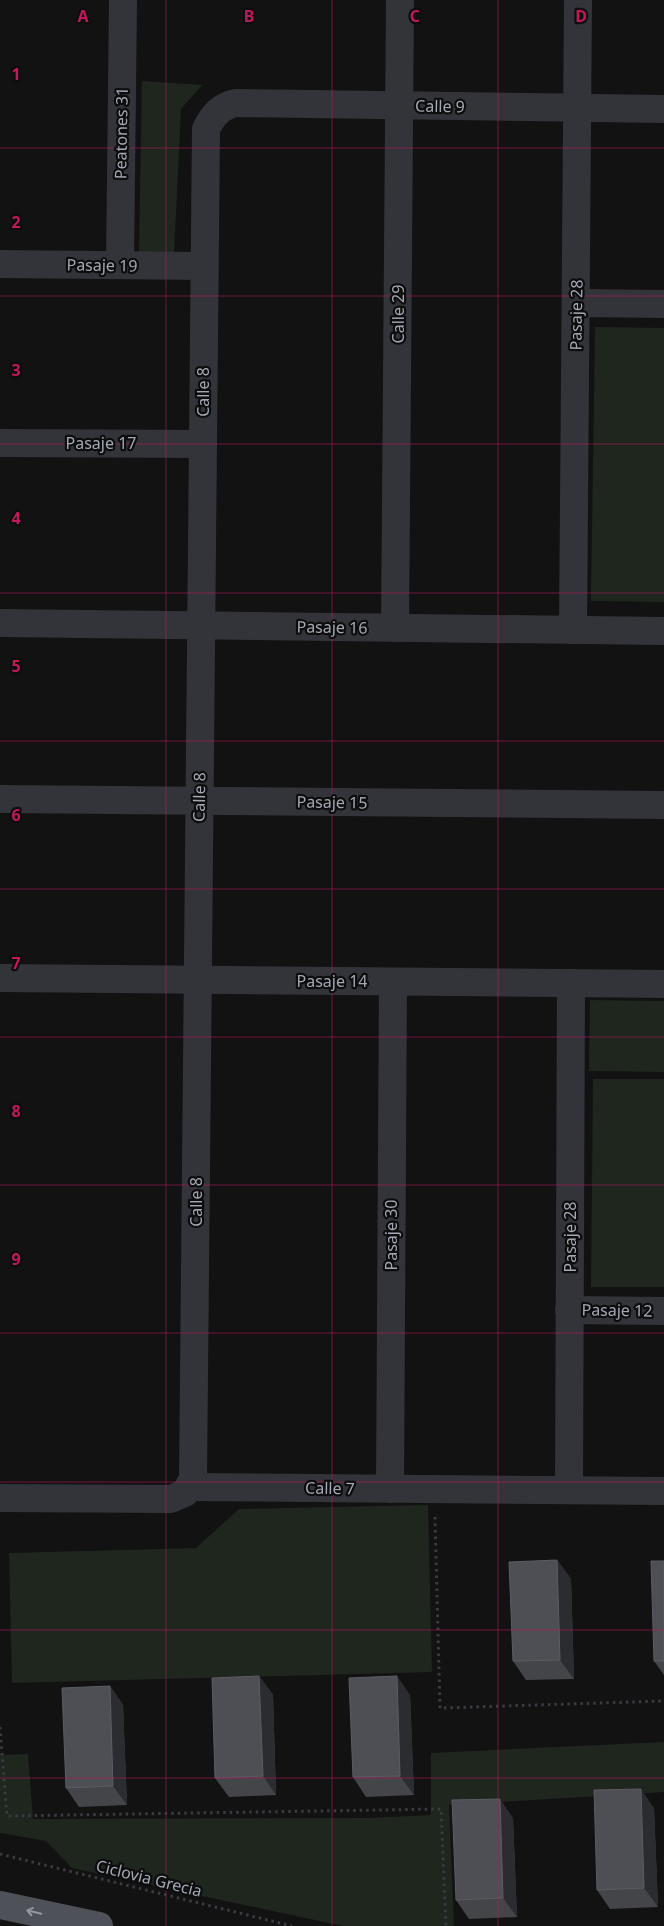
<svg xmlns="http://www.w3.org/2000/svg" width="664" height="1926" viewBox="0 0 664 1926" font-family="'Noto Sans',sans-serif">
	<style>
		.green { fill: #1e261e }
		.lines { fill: none; stroke-linecap: round; stroke-linejoin: round }
		.path { stroke: #383b40; stroke-width: 3; stroke-dasharray: 2.5 4; stroke-linecap: butt }
		.street { stroke: #333439; stroke-width: 28 }
		.primary { stroke: #4e5158; stroke-width: 28 }
		.wall { fill: #434549 }
		.shaded-wall { fill: #2b2c2f }
		.building { fill: #4d4f55; stroke: #5b5d64 }
		.oneway { stroke: #9197a2 }
		.grid { fill: none; stroke: #c2185b; stroke-width: 1; stroke-opacity: 0.55 }
		.labels { text-anchor: middle; dominant-baseline: central; stroke-width: 4.5; stroke-linejoin: round; paint-order: stroke }
		.street-label { font-size: 16px; fill: #a2a9b5; stroke: #0d0d0e }
		.grid-label { font-size: 16px; text-anchor: middle; font-weight: bold; fill: #c2185b; stroke: #0d0d0e; stroke-width: 4.5; stroke-linejoin: round; paint-order: stroke }
	</style>
	<rect width="100%" height="100%" fill="#121213"/>
	<g class="green">
		<polygon points="142,81 202,85 181,109 174,254 139,252"/>
		<polygon points="595,327 664,328 664,602 591,601"/>
		<polygon points="590,1000 664,1001 664,1072 589,1071"/>
		<polygon points="593,1079 664,1079 664,1287 591,1287"/>
		<polygon points="428,1505 432,1672 12,1683 9,1553 196,1548 239,1509"/>
		<polygon points="664,1742 664,1792 449,1805 454,1926 343,1926 72,1868 46,1841 0,1833 0,1755 28,1754 33,1819 369,1818 431,1815 431,1753"/>
	</g>
	<g class="lines">
		<g class="path">
			<polyline points="435,1517 440,1708 664,1701"/>
			<polyline points="0,1727 7,1816 441,1809 446,1926"/>
			<polyline points="0,1854 292,1926"/>
		</g>
		<g class="street">
			<polyline points="0,264 204,266"/>
			<polyline points="120,265 123,0"/>
			<polyline points="576,303 664,304"/>
			<polyline points="0,443 203,444"/>
			<polyline points="0,623 664,631"/>
			<polyline points="395,628 400,0"/>
			<polyline points="573,630 578,0"/>
			<polyline points="0,799 664,805"/>
			<polyline points="0,978 664,984"/>
			<polyline points="569,1310 664,1311"/>
			<polyline points="190,1487 664,1491"/>
			<polyline points="390,1489 393,982"/>
			<polyline points="569,1490 571,983"/>
			<path d="M0,1498L171,1499L185,1493L193,1479L206,129C213,115 221,106 236,103L664,109"/>
		</g>
		<polyline class="primary" points="0,1905 99,1926"/>
	</g>
	<g class="wall">
		<polygon points="557,1560 571,1579 574,1679 526,1680 513,1661"/>
		<polygon points="664,1561 664,1675 654,1661"/>
		<polygon points="259,1676 273,1695 276,1795 229,1797 215,1778"/>
		<polygon points="110,1686 123,1705 127,1805 79,1807 66,1788"/>
		<polygon points="410,1695 414,1795 366,1797 353,1777"/>
		<polygon points="654,1808 658,1907 610,1909 597,1890"/>
		<polygon points="513,1818 517,1917 469,1919 456,1900"/>
	</g>
	<g class="shaded-wall">
		<polygon points="557,1560 571,1579 574,1679 560,1660"/>
		<polygon points="259,1676 273,1695 276,1795 263,1776"/>
		<polygon points="397,1676 410,1695 414,1795 400,1776"/>
		<polygon points="110,1686 123,1705 127,1805 113,1786"/>
		<polygon points="641,1789 654,1808 658,1907 644,1888"/>
		<polygon points="500,1799 513,1818 517,1917 503,1898"/>
	</g>
	<g class="building">
		<polygon points="557,1560 560,1660 513,1661 509,1562"/>
		<polygon points="651,1561 664,1561 664,1661 654,1661"/>
		<polygon points="259,1676 263,1776 215,1778 212,1678"/>
		<polygon points="397,1676 400,1776 353,1777 349,1678"/>
		<polygon points="110,1686 113,1786 66,1788 62,1688"/>
		<polygon points="641,1789 644,1888 597,1890 594,1790"/>
		<polygon points="500,1799 503,1898 456,1900 452,1800"/>
	</g>
	<defs><path id="oneway-shaft" d="M-6 0H5M1.5-3L5.5 0L1.5 3" fill="none" stroke-width="1.6" stroke-linecap="round" stroke-linejoin="round" transform="scale(1.25)"/></defs>
	<use class="oneway" href="#oneway-shaft" transform="translate(34 1912) rotate(-167)"/>
	<path class="grid" d="M166,0V1926M332,0V1926M498,0V1926M0,148H664M0,296H664M0,444H664M0,593H664M0,741H664M0,889H664M0,1037H664M0,1185H664M0,1333H664M0,1482H664M0,1630H664M0,1778H664"/>
	<g class="labels">
		<g class="street-label">
			<text transform="translate(440 106) rotate(1)">Calle 9</text>
			<text transform="translate(121 133) rotate(-89)">Peatones 31</text>
			<text transform="translate(102 265) rotate(1)">Pasaje 19</text>
			<text transform="translate(398 314) rotate(-90)">Calle 29</text>
			<text transform="translate(576 315) rotate(-89)">Pasaje 28</text>
			<text transform="translate(203 392) rotate(-90)">Calle 8</text>
			<text x="101" y="443">Pasaje 17</text>
			<text transform="translate(332 627) rotate(1)">Pasaje 16</text>
			<text transform="translate(199 797) rotate(-89)">Calle 8</text>
			<text transform="translate(332 802) rotate(1)">Pasaje 15</text>
			<text x="332" y="981">Pasaje 14</text>
			<text transform="translate(196 1202) rotate(-90)">Calle 8</text>
			<text transform="translate(391 1235) rotate(-90)">Pasaje 30</text>
			<text transform="translate(570 1237) rotate(-90)">Pasaje 28</text>
			<text transform="translate(617 1310) rotate(1)">Pasaje 12</text>
			<text transform="translate(330 1488) rotate(1)">Calle 7</text>
			<text transform="translate(149 1878) rotate(14)">Ciclovia Grecia</text>
		</g>
	</g>
	<g class="grid-label">
		<text x="83" y="22">A</text>
		<text x="249" y="22">B</text>
		<text x="415" y="22">C</text>
		<text x="581" y="22">D</text>
		<text x="16" y="80">1</text>
		<text x="16" y="228">2</text>
		<text x="16" y="376">3</text>
		<text x="16" y="524">4</text>
		<text x="16" y="672">5</text>
		<text x="16" y="821">6</text>
		<text x="16" y="969">7</text>
		<text x="16" y="1117">8</text>
		<text x="16" y="1265">9</text>
	</g>
</svg>
